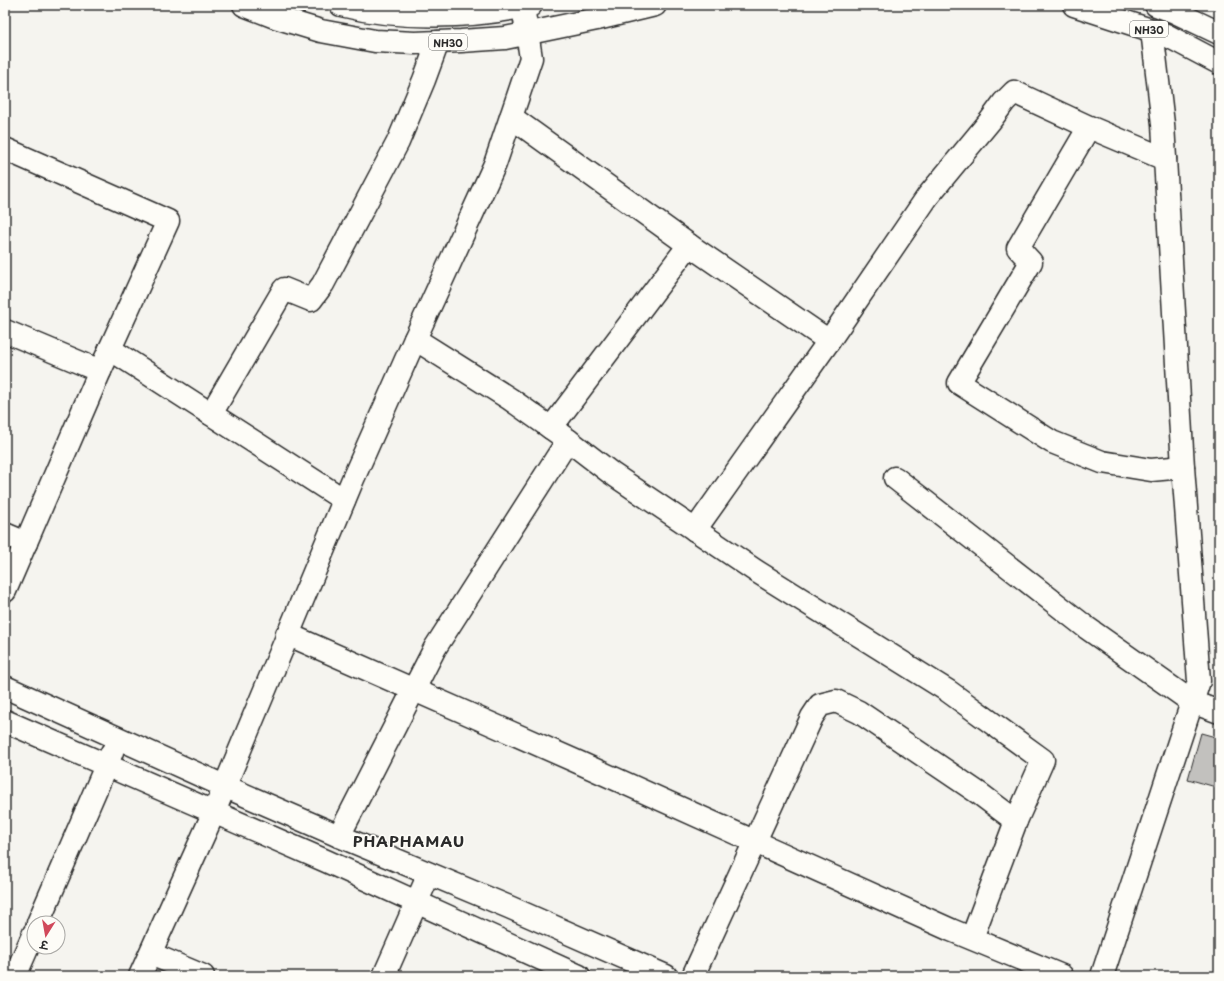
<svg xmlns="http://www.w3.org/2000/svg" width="1224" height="981" viewBox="0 0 1224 981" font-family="'Playpen Sans','Playpen Sans Deva',sans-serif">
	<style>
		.building { fill: #c2c1be; stroke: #2b2b2b }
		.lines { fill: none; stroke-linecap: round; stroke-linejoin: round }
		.minor-casing { stroke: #2b2b2b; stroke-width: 25 }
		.highway-casing { stroke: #2b2b2b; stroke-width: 25 }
		.minor { stroke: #fdfcf7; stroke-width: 22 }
		.highway { stroke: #fdfcf7; stroke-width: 22 }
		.labels { text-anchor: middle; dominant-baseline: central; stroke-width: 3.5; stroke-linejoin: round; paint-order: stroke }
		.shield { fill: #fdfcf7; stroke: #6a6a68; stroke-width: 1 }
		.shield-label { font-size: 10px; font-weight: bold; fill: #2b2b2b }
		.district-label { font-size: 15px; font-weight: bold; letter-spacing: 1px; fill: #2b2b2b; stroke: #fdfcf7 }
	</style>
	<rect width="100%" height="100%" fill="#f5f4ef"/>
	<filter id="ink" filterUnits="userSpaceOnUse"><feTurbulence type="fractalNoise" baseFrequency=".025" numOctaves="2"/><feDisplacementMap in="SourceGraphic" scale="8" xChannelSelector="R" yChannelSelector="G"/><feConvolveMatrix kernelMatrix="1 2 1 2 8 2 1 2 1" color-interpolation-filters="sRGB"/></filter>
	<g filter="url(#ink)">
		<polygon class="building" points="1201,733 1219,738 1219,788 1188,779"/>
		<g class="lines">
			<g class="minor-casing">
				<g id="minor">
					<polyline points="511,117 689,245 551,428"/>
					<polyline points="1089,127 1018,248 1031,262 959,383 1052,442 1102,462 1151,470 1183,467"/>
					<polyline points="5,149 168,221 100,371"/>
					<polyline points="689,245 829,341"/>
					<polyline points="5,331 100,371 5,591"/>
					<polyline points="415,339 510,399 568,440 611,473 756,571 948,691 1043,760 1016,821 972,938"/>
					<polyline points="110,349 344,500"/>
					<polyline points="211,414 284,289 311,300 323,284 398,142 424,80 438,42"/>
					<polyline points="895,478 1087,628 1192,702 1219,712"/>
					<polyline points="695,530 829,341 928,196 990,121 1004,102 1014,92 1089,127 1165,159"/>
					<polyline points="5,534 26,543"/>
					<polyline points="287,634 580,763 951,930 1062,976"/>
					<polyline points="5,687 224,786 339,836 509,907 666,976"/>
					<polyline points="5,721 326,861 579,976"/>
					<polyline points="339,836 435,648 568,440"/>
					<polyline points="38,923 112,752"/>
					<polyline points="151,954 203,976"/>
					<polyline points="15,976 34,933"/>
					<polyline points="140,976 214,812 353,479 415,339 495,164 531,58 523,7"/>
					<polyline points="384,976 429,874"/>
					<polyline points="693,976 812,717 820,705 836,701 859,712 980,794 1016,821"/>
					<polyline points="1102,976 1199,681 1183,467 1163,124 1152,30"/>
				</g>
			</g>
			<g class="highway-casing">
				<g id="highway">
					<polyline points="244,5 275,17 321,31 375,41 415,43 461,41 505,38 597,19 655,5"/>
					<path d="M341,5C399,20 472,18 531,5"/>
					<polyline points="1074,5 1166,35 1219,63"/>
					<polyline points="1156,5 1175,12 1219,33"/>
				</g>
			</g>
			<use href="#minor" class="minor"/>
			<use href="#highway" class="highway"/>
		</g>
	</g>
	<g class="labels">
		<g class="shield">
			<rect x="1130" y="21" width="38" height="16" rx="3"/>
			<rect x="429" y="34" width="38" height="16" rx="3"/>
		</g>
		<g class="shield-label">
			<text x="1149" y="29">NH30</text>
			<text x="448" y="42">NH30</text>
		</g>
		<g class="district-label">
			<text x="409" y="840">PHAPHAMAU</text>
		</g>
	</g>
	<rect width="1224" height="981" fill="none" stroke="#fdfcf7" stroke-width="20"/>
	<rect x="10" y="10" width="1204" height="961" fill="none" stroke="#2b2b2b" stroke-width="1.5" filter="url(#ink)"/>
	<g transform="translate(46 935) rotate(191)"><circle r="19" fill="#fdfcf7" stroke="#a9a8a5"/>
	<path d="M0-3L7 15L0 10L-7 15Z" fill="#d1495b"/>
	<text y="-6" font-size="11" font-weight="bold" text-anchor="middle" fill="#2b2b2b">उ</text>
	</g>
</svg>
